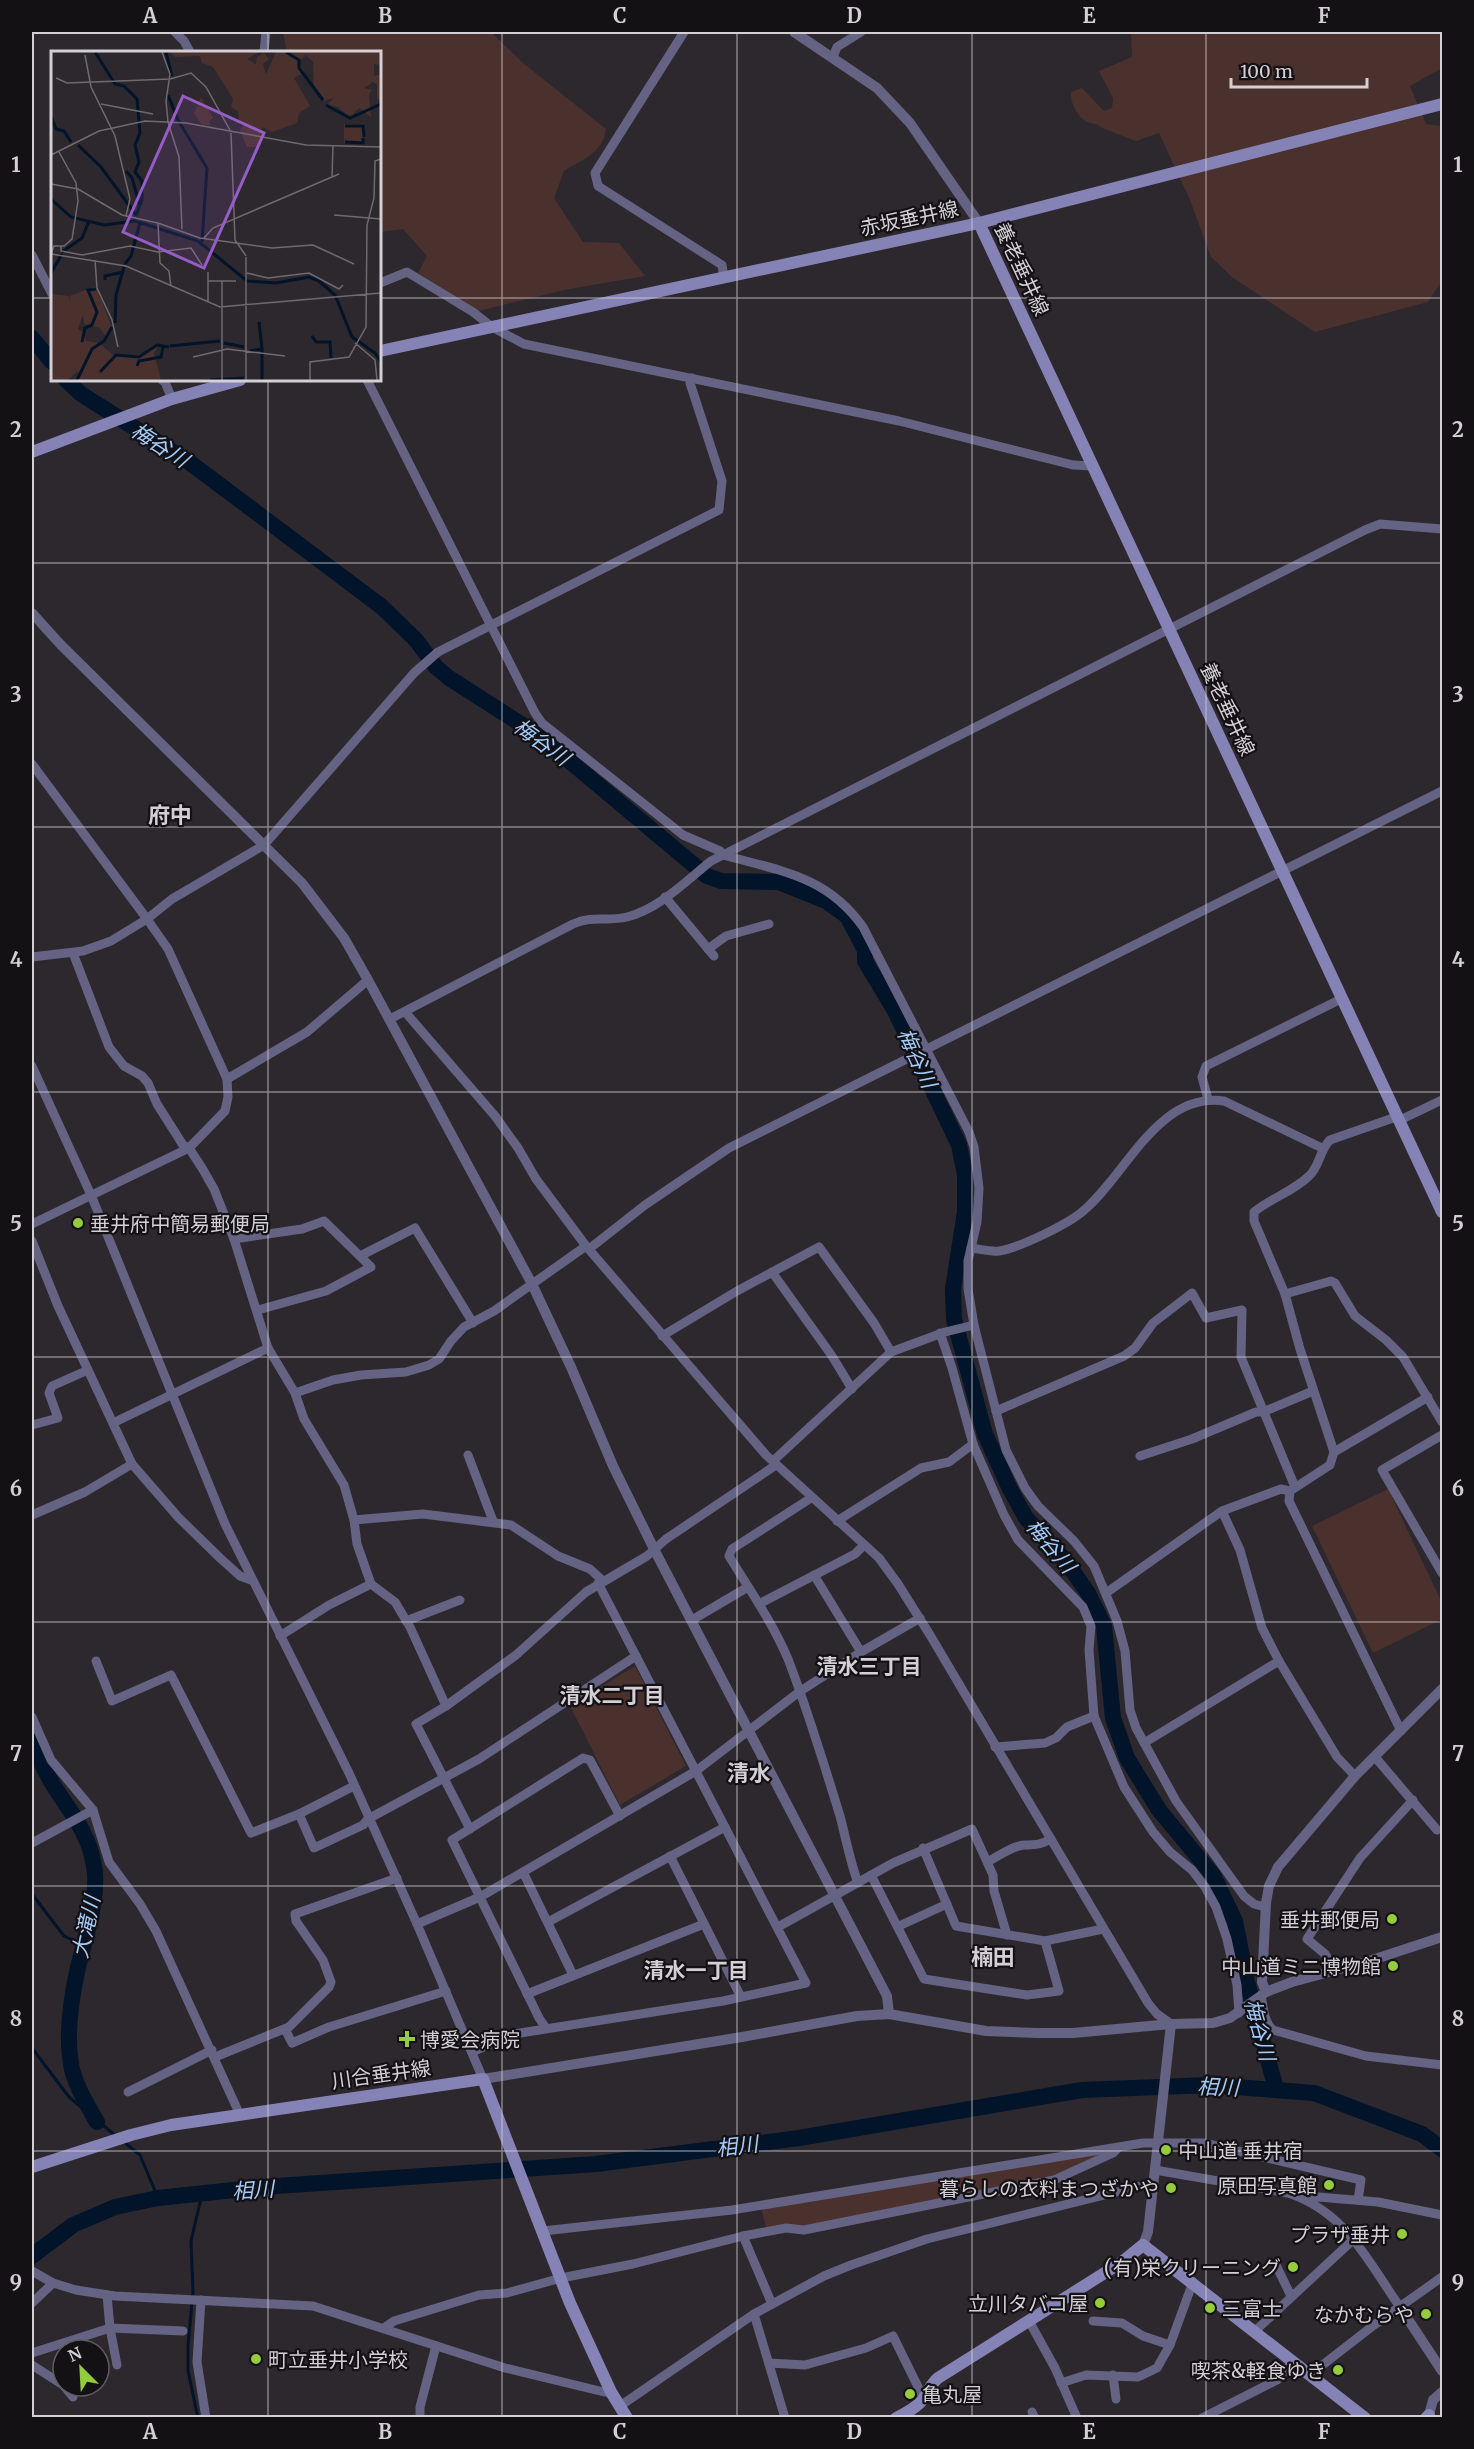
<svg xmlns="http://www.w3.org/2000/svg" width="1474" height="2449" viewBox="0 0 1474 2449" font-family="Merriweather,'Noto Sans JP',serif">
	<style>
		.green { fill: #4a312e }
		.lines { fill: none; stroke-linecap: round; stroke-linejoin: round }
		.stream { stroke: #01142a; stroke-width: 3 }
		.river { stroke: #01142a; stroke-width: 16 }
		.minor { stroke: #646383; stroke-width: 9 }
		.tertiary { stroke: #646383; stroke-width: 10 }
		.secondary { stroke: #8583b6; stroke-width: 12 }
		.grid { fill: none; stroke: #d3cfd4; stroke-width: 1.5; stroke-opacity: 0.55 }
		.poi-dot { fill: #95cc3b; stroke: #141114; stroke-width: 2 }
		.labels { text-anchor: middle; dominant-baseline: central; stroke-width: 4.5; stroke-linejoin: round; paint-order: stroke }
		.street-label { font-size: 20px; fill: #d3cfd4; stroke: #141114 }
		.poi-label { font-size: 20px; fill: #d3cfd4; stroke: #141114; text-anchor: end }
		.water-label { font-size: 21px; font-style: italic; fill: #a2cdfe; stroke: #141114 }
		.neighbourhood-label { font-size: 21px; font-weight: bold; fill: #d3cfd4; stroke: #141114 }
		.quarter-label { font-size: 22px; font-weight: bold; fill: #d3cfd4; stroke: #141114 }
		.inset-river { fill: none; stroke: #01142a; stroke-width: 3 }
		.inset-road { fill: none; stroke: #6f6a70; stroke-width: 1.5 }
		.view { fill: #955dc5; fill-opacity: 0.15; stroke: #955dc5; stroke-width: 3 }
		.inset-edge { fill: none; stroke: #d3cfd4; stroke-width: 3 }
		.neatline { fill: none; stroke: #d3cfd4; stroke-width: 2 }
		.grid-label { font-size: 20px; text-anchor: middle; font-weight: bold; fill: #d3cfd4 }
	</style>
	<rect width="100%" height="100%" fill="#2d272e"/>
	<g class="green">
		<path d="M283,32H491L523,63L606,129C603,153 582,160 564,171L554,198L583,242L619,243L645,276L564,290L479,311L418,273L427,256L403,229L380,232V52H287Z"/>
		<path d="M1131,32H1442V68L1410,86L1426,124L1442,126V280L1428,302L1315,332L1232,277L1211,257L1190,200L1159,133L1136,141L1102,128L1097,124C1082,125 1070,107 1071,92L1082,88L1104,111L1112,108L1113,98L1099,71L1132,57Z"/>
		<polygon points="1388,1489 1442,1603 1442,1619 1373,1653 1312,1526"/>
		<polygon points="635,1666 686,1766 620,1805 570,1706"/>
		<polygon points="1108,2151 1051,2180 807,2226 766,2228 761,2207"/>
	</g>
	<g class="lines">
		<g class="stream">
			<polyline points="32,1894 64,1936 84,1945"/>
			<polyline points="32,2048 69,2097 116,2136"/>
			<polyline points="124,2142 140,2155 158,2198"/>
			<polyline points="198,2418 188,2371 188,2346 193,2291 191,2241 202,2194"/>
		</g>
		<g class="river">
			<polyline points="32,338 52,362"/>
			<polyline points="66,380 81,394 189,462 382,607 416,640 436,667 449,678 524,726 560,753 707,876 721,881 779,882 826,901 847,916 865,950 865,961 895,1011 959,1145 965,1175 965,1212 953,1289 954,1319 985,1434 1009,1487 1026,1518 1065,1560 1088,1593 1104,1626 1113,1718 1127,1758 1159,1810 1213,1875 1235,1921 1247,1982 1276,2089"/>
			<path d="M32,1742C39,1759 47,1776 57,1791C75,1817 92,1840 95,1873C97,1908 84,1939 77,1972C71,2000 66,2036 71,2064C74,2084 87,2104 97,2122"/>
			<polyline points="32,2256 73,2225 115,2207 158,2198 262,2187 596,2164 799,2138 1082,2090 1210,2085 1314,2093 1422,2134 1442,2149"/>
		</g>
		<g class="minor">
			<polyline points="175,32 184,41 190,52"/>
			<polyline points="684,32 595,173 598,186 722,265 724,278"/>
			<polyline points="264,52 266,32"/>
			<polyline points="833,57 837,47 861,32"/>
			<polyline points="32,255 52,294"/>
			<polyline points="380,283 407,272 473,312 492,327 524,344 899,421 1073,465 1092,466"/>
			<polyline points="162,380 165,382 172,399"/>
			<path d="M367,380L535,713L542,723L683,835L720,851L723,855C781,871 827,876 863,927L969,1132L974,1147L979,1188L977,1222L968,1261V1289L974,1325L1006,1450L1025,1488L1038,1506L1074,1541L1094,1566L1117,1621L1125,1651L1130,1710L1136,1728L1176,1801L1244,1896L1254,1904L1265,1907"/>
			<polyline points="32,764 147,919 168,949 227,1079 228,1097 225,1111 189,1148 32,1224"/>
			<polyline points="665,897 714,956"/>
			<polyline points="708,949 726,936 769,924"/>
			<polyline points="73,953 109,1047 124,1066 142,1076 148,1083 157,1104 183,1145 189,1148 202,1168 214,1189 234,1239 268,1348 295,1393 304,1419 344,1485 354,1520 357,1544 371,1584 329,1605 280,1636"/>
			<polyline points="32,957 83,951 111,941 147,919 172,899 264,845 414,673 438,652 719,510 722,481 690,383 692,378"/>
			<polyline points="406,1013 495,1116 518,1148 536,1179 586,1246 766,1455 879,1558 898,1584 930,1635 1148,2003 1157,2014 1171,2024"/>
			<path d="M390,1019L573,924C593,915 607,922 627,917C659,909 686,881 711,861L1365,530L1380,524L1442,529"/>
			<polyline points="32,1066 91,1195 225,1524 349,1773 417,1924 483,2079"/>
			<polyline points="227,1079 307,1032 368,980"/>
			<polyline points="1208,1099 1202,1077 1206,1066 1341,999"/>
			<path d="M1396,1117L1330,1140C1319,1151 1320,1166 1309,1176C1294,1191 1271,1198 1254,1212V1221L1285,1294L1300,1349L1334,1452L1330,1465L1290,1491L1289,1501L1401,1731"/>
			<polyline points="1398,1121 1442,1100"/>
			<polyline points="234,1239 302,1229 324,1221 371,1267 326,1291 258,1310"/>
			<polyline points="32,1241 58,1306 132,1464 178,1517 220,1558 240,1576 251,1580"/>
			<path d="M971,1248C980,1249 990,1252 999,1251C1019,1248 1066,1225 1082,1212C1126,1176 1157,1092 1224,1101L1322,1148"/>
			<polyline points="589,1249 645,1205 729,1148 1442,791"/>
			<polyline points="360,1256 415,1228 473,1323"/>
			<polyline points="772,1272 832,1356 852,1389"/>
			<polyline points="1285,1294 1331,1281 1335,1283 1355,1316 1386,1340 1403,1357 1442,1422"/>
			<polyline points="940,1333 952,1368 973,1444 1004,1515 1018,1540 1083,1607 1091,1626 1089,1650 1094,1716 1124,1787 1153,1832 1170,1852 1192,1870 1205,1887 1216,1907 1227,1939 1237,1985 1239,2013"/>
			<polyline points="662,1336 737,1291 819,1247 874,1323 891,1352"/>
			<polyline points="295,1393 333,1380 361,1375 406,1372 429,1365 439,1359 451,1341 464,1327 494,1311 586,1246"/>
			<polyline points="996,1411 1124,1356 1135,1348 1153,1323 1192,1293 1206,1318 1242,1310 1241,1357 1295,1487"/>
			<polyline points="113,1423 268,1348"/>
			<polyline points="32,1425 58,1418 49,1393 52,1386 88,1370"/>
			<polyline points="1442,1435 1382,1470 1442,1573"/>
			<polyline points="1334,1452 1428,1397"/>
			<polyline points="468,1455 493,1521"/>
			<polyline points="1140,1456 1192,1439 1256,1412 1263,1412 1313,1391"/>
			<polyline points="773,1461 891,1352 945,1332 974,1325"/>
			<path d="M811,1498L732,1549L729,1556C749,1589 773,1623 788,1659C808,1711 824,1764 840,1816C846,1839 850,1861 858,1883"/>
			<polyline points="1222,1511 1240,1550 1262,1628 1279,1661 1337,1757 1355,1776"/>
			<polyline points="32,1515 85,1492 132,1464"/>
			<polyline points="354,1520 423,1514 511,1525 558,1556 590,1569 603,1581"/>
			<polyline points="837,1521 921,1468 949,1462 973,1444"/>
			<polyline points="814,1575 861,1652"/>
			<polyline points="371,1584 395,1602 410,1627 446,1706"/>
			<polyline points="1106,1593 1222,1511 1281,1489 1290,1491"/>
			<polyline points="759,1604 855,1554 864,1545"/>
			<polyline points="692,1620 748,1587"/>
			<polyline points="406,1621 460,1600"/>
			<polyline points="96,1661 112,1701 171,1675 251,1833 299,1814 354,1786"/>
			<polyline points="32,1717 51,1760 93,1810 109,1862 140,1904 156,1931 240,2115"/>
			<polyline points="1144,1743 1279,1661"/>
			<polyline points="995,1747 1045,1743 1056,1738 1067,1727 1094,1716"/>
			<polyline points="1375,1757 1437,1830"/>
			<polyline points="299,1814 314,1848 363,1825 368,1819 479,1759 636,1656"/>
			<polyline points="470,1829 416,1724 446,1706 516,1655 586,1592 647,1556 666,1539 776,1465"/>
			<polyline points="32,1843 93,1810"/>
			<polyline points="923,1848 956,1926 1045,1941 1103,1929"/>
			<polyline points="670,1856 741,1997"/>
			<path d="M989,1861C999,1856 1012,1846 1024,1845C1038,1844 1037,1846 1051,1839"/>
			<polyline points="523,1872 573,1975"/>
			<polyline points="871,1875 924,1979 1027,1995 1059,1991 1045,1941"/>
			<polyline points="548,1922 725,1827"/>
			<polyline points="417,1924 480,1897 696,1771 799,1692 861,1652 920,1618"/>
			<polyline points="899,1926 947,1904"/>
			<polyline points="778,1927 893,1863 972,1829 993,1875 994,1891 1007,1935"/>
			<polyline points="1335,1970 1325,1954 1307,1939 1360,1858 1413,1800"/>
			<polyline points="527,1994 704,1924"/>
			<path d="M1261,1996C1264,2008 1263,2021 1273,2030L1366,2056L1442,2065"/>
			<polyline points="546,2028 539,2018 452,1840 583,1758 590,1760 620,1816"/>
			<polyline points="285,2029 292,2043 329,2027 446,1991"/>
			<polyline points="472,2052 514,2034 723,2001 806,1983 598,1583"/>
			<polyline points="215,2057 289,2027 329,1987 331,1982 323,1960 296,1921 295,1914 397,1878"/>
			<polyline points="128,2092 212,2050"/>
			<path d="M1155,2170L1288,2193C1346,2212 1367,2260 1400,2307"/>
			<polyline points="1308,2200 1318,2197 1378,2202 1442,2215"/>
			<polyline points="543,2231 732,2210 1143,2143 1204,2143 1361,2180 1358,2200"/>
			<polyline points="743,2236 772,2304"/>
			<polyline points="1275,2263 1291,2296"/>
			<polyline points="32,2271 53,2283 76,2290 115,2296 313,2306 505,2368 604,2392 611,2392"/>
			<polyline points="107,2295 110,2328 117,2365"/>
			<polyline points="201,2300 197,2362 206,2418"/>
			<polyline points="32,2303 53,2283"/>
			<polyline points="754,2314 785,2418"/>
			<polyline points="1029,2321 1055,2368 1077,2418"/>
			<polyline points="1093,2321 1122,2323 1143,2336 1170,2345"/>
			<polyline points="384,2328 394,2321 479,2295 507,2293 561,2278 633,2264 743,2236 786,2228 804,2230 1054,2180 1113,2153 1117,2149"/>
			<polyline points="1255,2331 1354,2239"/>
			<polyline points="32,2353 110,2328 183,2331"/>
			<polyline points="769,2363 805,2365 866,2348 893,2336 924,2399"/>
			<polyline points="32,2365 63,2385"/>
			<polyline points="1113,2375 1116,2399"/>
			<polyline points="1313,2376 1320,2367 1374,2325 1442,2277"/>
			<polyline points="1061,2383 1086,2375 1138,2377 1157,2368 1170,2345 1193,2282"/>
			<polyline points="64,2386 73,2397"/>
			<polyline points="620,2406 754,2314 824,2276 851,2265 927,2239 1153,2183"/>
			<polyline points="1032,2412 1035,2418"/>
			<polyline points="420,2418 420,2407 436,2346"/>
			<polyline points="1202,2418 1277,2380 1293,2361"/>
		</g>
		<g class="tertiary">
			<polyline points="794,32 877,88 910,123 979,223"/>
			<polyline points="32,613 61,645 302,883 344,938 368,980 532,1284 571,1367 613,1466 655,1551 887,1996 889,2014"/>
			<polyline points="1266,1992 1262,1982 1266,1903 1269,1886 1278,1867 1355,1776 1442,1689"/>
			<polyline points="483,2079 742,2037 857,2016 889,2014 986,2031 1037,2033 1073,2033 1171,2024 1213,2023 1230,2018 1266,1992 1292,1982 1366,1962 1442,1937"/>
			<polyline points="1143,2245 1148,2232 1171,2024"/>
			<polyline points="1400,2307 1442,2371"/>
			<polyline points="1429,2415 1433,2400 1442,2392"/>
		</g>
		<g class="secondary">
			<polyline points="979,223 1442,1212"/>
			<polyline points="380,351 979,223 1442,104"/>
			<polyline points="32,452 172,399 240,380"/>
			<polyline points="32,2167 131,2135 171,2125 483,2079 570,2303 611,2392 627,2418"/>
			<path d="M896,2418C906,2413 918,2407 924,2398C929,2390 931,2384 938,2378L1122,2262L1143,2245L1365,2418"/>
			<polyline points="1426,2418 1429,2415"/>
		</g>
	</g>
	<path class="grid" d="M268,32V52M502,32V2418M737,32V2418M972,32V2418M1206,32V2418M32,298H52M380,298H1442M268,380V2418M32,563H1442M32,827H1442M32,1092H1442M32,1357H1442M32,1622H1442M32,1886H1442M32,2151H1442"/>
	<g class="poi-dot">
		<circle cx="78" cy="1223" r="6"/>
		<circle cx="1392" cy="1919" r="6"/>
		<circle cx="1393" cy="1966" r="6"/>
		<path d="M404 2030h6v6h6v6h-6v6h-6v-6h-6v-6h6z"/>
		<circle cx="1166" cy="2150" r="6"/>
		<circle cx="1329" cy="2185" r="6"/>
		<circle cx="1171" cy="2188" r="6"/>
		<circle cx="1402" cy="2234" r="6"/>
		<circle cx="1293" cy="2267" r="6"/>
		<circle cx="1100" cy="2303" r="6"/>
		<circle cx="1210" cy="2308" r="6"/>
		<circle cx="1426" cy="2314" r="6"/>
		<circle cx="256" cy="2359" r="6"/>
		<circle cx="1338" cy="2370" r="6"/>
		<circle cx="910" cy="2394" r="6"/>
	</g>
	<g class="labels">
		<g class="street-label">
			<text transform="translate(909 218) rotate(-12)">赤坂垂井線</text>
			<text transform="translate(1022 269) rotate(65)">養老垂井線</text>
			<text transform="translate(1228 709) rotate(65)">養老垂井線</text>
			<text transform="translate(381 2074) rotate(-8)">川合垂井線</text>
		</g>
		<g class="poi-label">
			<text x="90" y="1223" text-anchor="start">垂井府中簡易郵便局</text>
			<text x="1380" y="1919">垂井郵便局</text>
			<text x="1381" y="1966">中山道ミニ博物館</text>
			<text x="420" y="2039" text-anchor="start">博愛会病院</text>
			<text x="1178" y="2150" text-anchor="start">中山道 垂井宿</text>
			<text x="1317" y="2185">原田写真館</text>
			<text x="1159" y="2188">暮らしの衣料まつざかや</text>
			<text x="1390" y="2234">プラザ垂井</text>
			<text x="1281" y="2267">(有)栄クリーニング</text>
			<text x="1088" y="2303">立川タバコ屋</text>
			<text x="1222" y="2308" text-anchor="start">三富士</text>
			<text x="1414" y="2314">なかむらや</text>
			<text x="268" y="2359" text-anchor="start">町立垂井小学校</text>
			<text x="1326" y="2370">喫茶&amp;軽食ゆき</text>
			<text x="922" y="2394" text-anchor="start">亀丸屋</text>
		</g>
		<g class="water-label">
			<text transform="translate(160 445) rotate(33)">梅谷川</text>
			<text transform="translate(542 742) rotate(36)">梅谷川</text>
			<text transform="translate(917 1058) rotate(65)">梅谷川</text>
			<text transform="translate(1051 1546) rotate(50)">梅谷川</text>
			<text transform="translate(86 1927) rotate(-78)">大滝川</text>
			<text transform="translate(1260 2030) rotate(75)">梅谷川</text>
			<text transform="translate(1218 2087) rotate(2)">相川</text>
			<text transform="translate(737 2146) rotate(-7)">相川</text>
			<text transform="translate(253 2190) rotate(-4)">相川</text>
		</g>
		<g class="neighbourhood-label">
			<text x="869" y="1666">清水三丁目</text>
			<text x="612" y="1695">清水二丁目</text>
			<text x="696" y="1970">清水一丁目</text>
		</g>
		<g class="quarter-label">
			<text x="170" y="815">府中</text>
			<text x="749" y="1773">清水</text>
			<text x="993" y="1957">楠田</text>
		</g>
	</g>
	<g transform="translate(51 51)">
		<rect width="330" height="330" fill="#2d272e"/>
		<path d="M119,1H208L196,8L205,13L206,6L213,2L218,8L212,13L215,23L225,1H330V14L323,13V25L330,23V51L326,47V34L322,31L313,37L321,39L318,44L320,66L308,57L299,66L287,56L276,54L283,47L272,50L263,36L262,11L255,4L247,12L254,21L243,27L259,55L248,62L246,72L221,81L211,76L209,96H196L189,79L194,73L188,71L187,60L180,56L182,48L162,16L151,12L149,5L124,6ZM150,46L162,67L158,70L160,74H151L143,62ZM293,73H312V92H293ZM45,235L61,277L55,286L49,277L33,273L32,264L27,278L34,283L35,290L48,292L62,304H87L107,295L103,302L110,329H27V320L17,329H0V243L18,245L19,250V245Z" fill="#4a312e"/>
		<path class="inset-river" d="M44,1L64,33L73,35L86,48L89,82L84,94L88,111L84,121L91,130V148L85,165M115,1L121,25M235,1L248,9V17L272,49M117,44L127,69L156,117L151,191M275,54L299,67L330,53M0,65L5,78L13,80L20,91M294,75H312L313,86M294,91L312,92V87M27,94L50,116L85,164M75,120L81,127L89,155M0,148L20,166L53,174L84,170L147,190L196,230L225,232L258,226L268,230L284,244L301,286L324,302L330,311M11,201L31,187L38,170M74,213L80,205L89,172M0,222L11,203M54,229V225L72,221M64,272L65,244L73,216M261,285L265,291H279L280,307M31,291L34,277L41,274L46,261L37,239L45,238M173,292L193,296M119,295L169,290M211,298V329M199,300L211,298L208,271M86,315L88,310L110,306L112,296M49,321L65,304L88,306L106,294L118,296M26,329L41,298L53,290L61,276M159,329L193,327"/>
		<path class="inset-road" d="M111,1L119,23L115,50L117,71M34,4L40,36L64,85L79,148L75,165M5,27L16,32L119,28L140,22L155,36L180,81M50,53L102,63M117,71L128,106L131,178M180,82L184,189L195,205M0,104L48,80L94,70L135,72L255,94L330,96M281,126L282,95M0,133L27,138L71,164L107,172L109,212L118,220L120,236M283,164L330,168M107,172L149,187L221,197L262,194L303,213M153,187L162,177L288,123M10,195V200L31,204L79,195L107,201M107,201L140,197L151,214M0,203L3,195H13L21,188L27,150L25,132L8,101M0,203L75,215L169,256L330,242M44,209L46,237L61,269L67,296M157,221V250M196,222L217,227L258,222L288,238L292,234M157,230H185M171,230V329M304,292L324,309L326,329M142,306L176,298L234,305M195,329V206M259,329V311L298,306L315,276L316,174L323,147L324,110L330,108"/>
		<path class="view" d="M132,45L213,82L153,217L72,181Z"/>
		<rect width="330" height="330" class="inset-edge"/>
	</g>
	<rect width="1474" height="2449" fill="none" stroke="#141114" stroke-width="66"/>
	<g transform="translate(81 2368) rotate(336)"><circle r="28" fill="#141114" stroke="#605d61" stroke-width="1.5"/>
	<path d="M0-4.5L10 22L0 15L-10 22Z" fill="#95cc3b"/>
	<text y="-9" font-size="16" font-weight="bold" text-anchor="middle" fill="#d3cfd4">N</text>
	</g>
	<path d="M1231 78v9h136v-9" fill="none" stroke="#d3cfd4" stroke-width="3"/>
	<text x="1240" y="78" font-size="18" fill="#d3cfd4" stroke="#141114" stroke-width="4.5" paint-order="stroke">100 m</text>
	<rect x="33" y="33" width="1408" height="2383" class="neatline"/>
	<g class="grid-label">
		<text x="150" y="23">A</text>
		<text x="385" y="23">B</text>
		<text x="620" y="23">C</text>
		<text x="854" y="23">D</text>
		<text x="1089" y="23">E</text>
		<text x="1324" y="23">F</text>
		<text x="16" y="172">1</text>
		<text x="1458" y="172">1</text>
		<text x="16" y="437">2</text>
		<text x="1458" y="437">2</text>
		<text x="16" y="702">3</text>
		<text x="1458" y="702">3</text>
		<text x="16" y="967">4</text>
		<text x="1458" y="967">4</text>
		<text x="16" y="1231">5</text>
		<text x="1458" y="1231">5</text>
		<text x="16" y="1496">6</text>
		<text x="1458" y="1496">6</text>
		<text x="16" y="1761">7</text>
		<text x="1458" y="1761">7</text>
		<text x="16" y="2026">8</text>
		<text x="1458" y="2026">8</text>
		<text x="16" y="2290">9</text>
		<text x="1458" y="2290">9</text>
		<text x="150" y="2439">A</text>
		<text x="385" y="2439">B</text>
		<text x="620" y="2439">C</text>
		<text x="854" y="2439">D</text>
		<text x="1089" y="2439">E</text>
		<text x="1324" y="2439">F</text>
	</g>
</svg>
